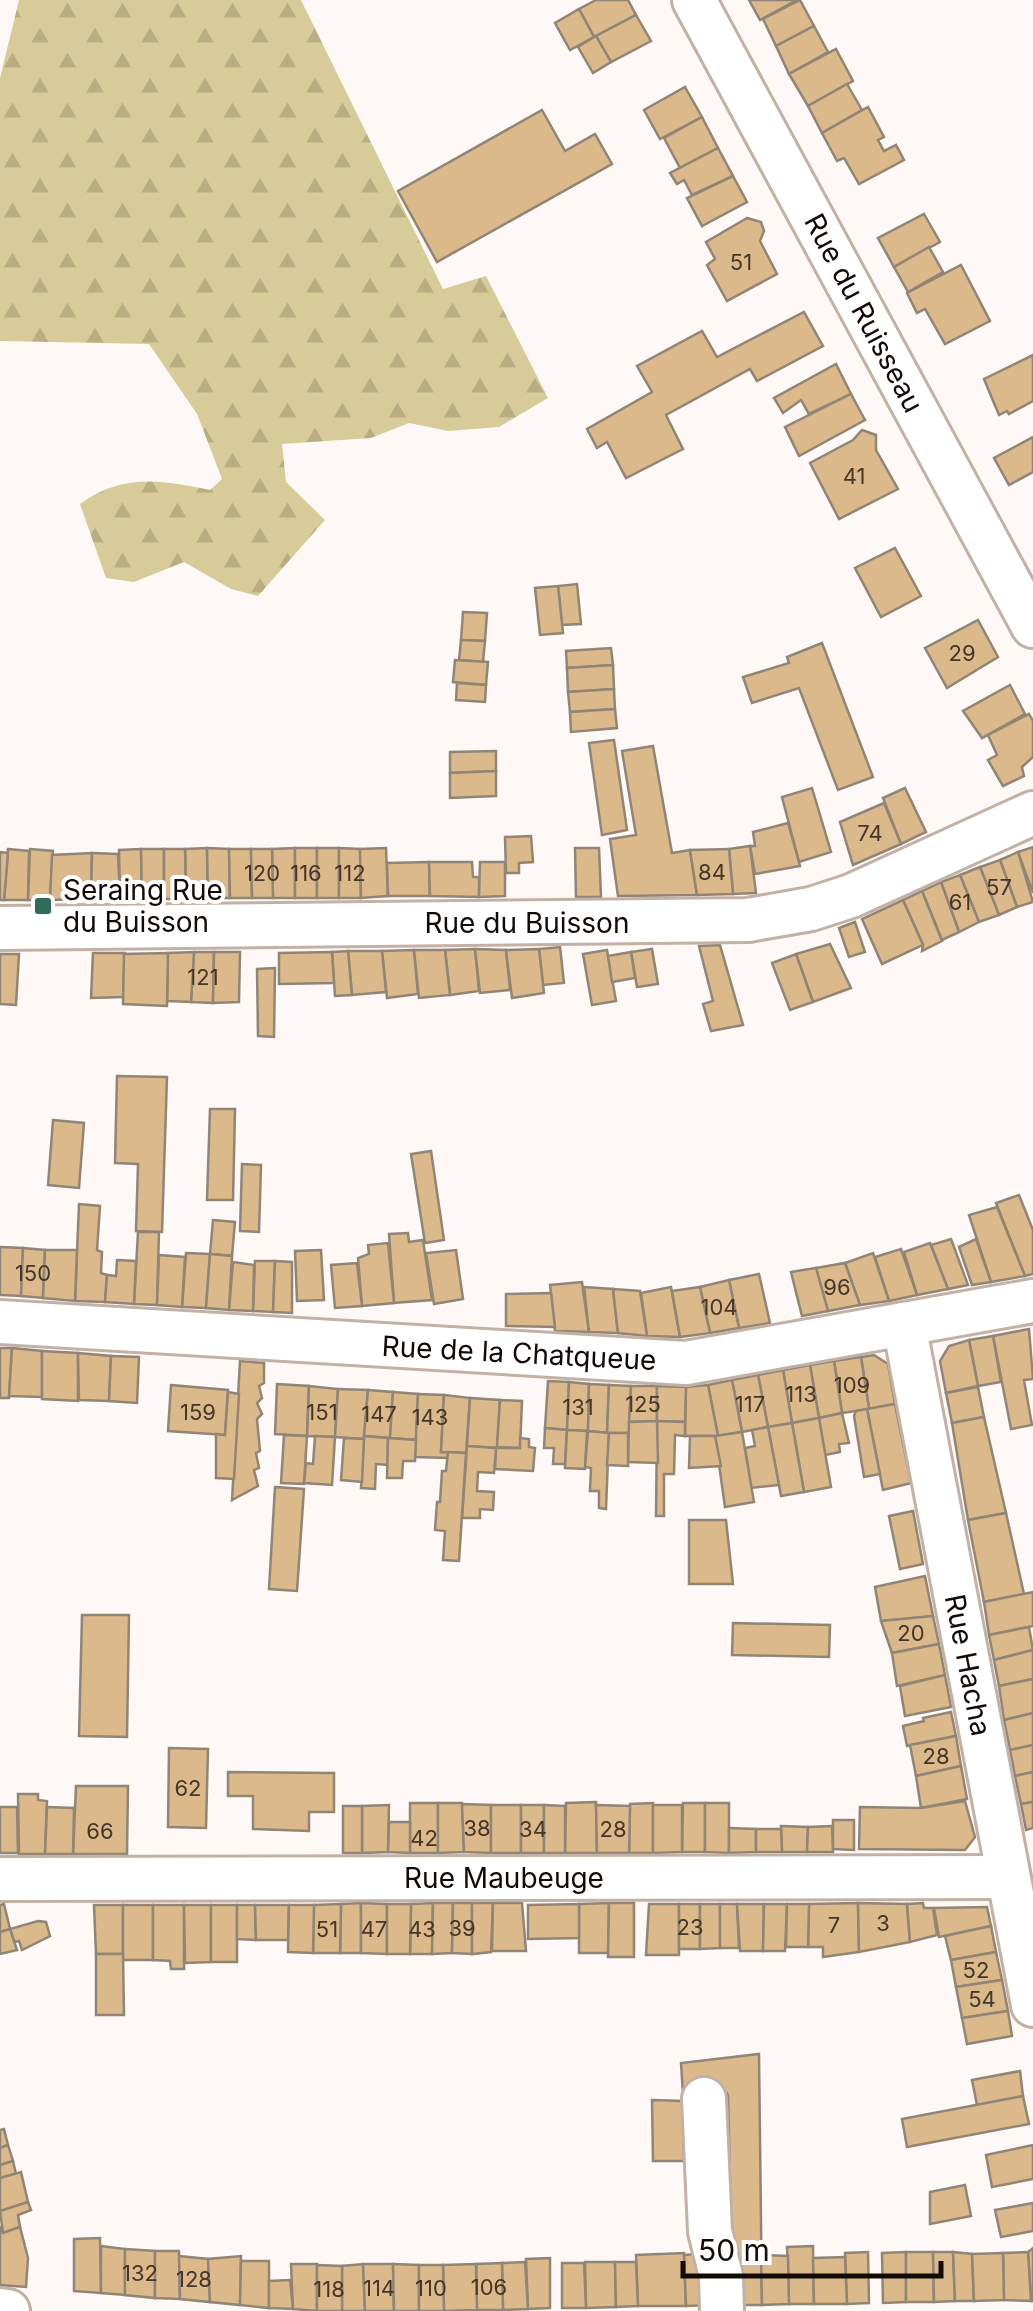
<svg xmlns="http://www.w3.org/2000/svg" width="1033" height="2311" viewBox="0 0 1033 2311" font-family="Inter,sans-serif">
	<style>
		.forest { fill: url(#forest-firs) }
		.building { fill: #dcb98a; stroke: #918576; stroke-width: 2.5 }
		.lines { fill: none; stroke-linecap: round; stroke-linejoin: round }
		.minor-casing { stroke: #c4b1a6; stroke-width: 48 }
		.minor { stroke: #fff; stroke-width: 42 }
		.poi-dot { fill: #306c57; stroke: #fff; stroke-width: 4 }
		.labels { text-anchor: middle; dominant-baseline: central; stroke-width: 8; stroke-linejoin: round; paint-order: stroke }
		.number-label { font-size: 22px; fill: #443628 }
		.street-label { font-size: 28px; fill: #110a07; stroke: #fff }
		.poi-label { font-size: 28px; fill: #110a07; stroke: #fff; text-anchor: start }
	</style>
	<defs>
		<pattern id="forest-firs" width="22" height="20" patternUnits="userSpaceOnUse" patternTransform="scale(2.5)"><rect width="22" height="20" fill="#d7cc99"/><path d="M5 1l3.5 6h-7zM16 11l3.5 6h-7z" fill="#b8ae82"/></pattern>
	</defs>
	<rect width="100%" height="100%" fill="#fef9f7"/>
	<path class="forest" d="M19,0H301L443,289L486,276L548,398L499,427L448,431L409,423L371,438L282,444L286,482L325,520L258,596L231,589L184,562L134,582L106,578L80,504C122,473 162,480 210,490L222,479L197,414L149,344L0,341V78Z"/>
	<g class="building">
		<polygon points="596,0 628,0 636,15 594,37 579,9"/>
		<polygon points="749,0 797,0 760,20"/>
		<polygon points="800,0 814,26 776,46 763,19"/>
		<polygon points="579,9 594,37 570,50 555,23"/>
		<polygon points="636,15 651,41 611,62 596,36"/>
		<polygon points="814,26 828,52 789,74 776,46"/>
		<polygon points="596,36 611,62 593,73 578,47"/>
		<polygon points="836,49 853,81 808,106 789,74"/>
		<polygon points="847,84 862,110 822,133 808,106"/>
		<polygon points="685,87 702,117 660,139 644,110"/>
		<polygon points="868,107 884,137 878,140 884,151 896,145 904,160 859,184 844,158 837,161 822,133"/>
		<polygon points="542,110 565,151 595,134 612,164 437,262 398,191"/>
		<polygon points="702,117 718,148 680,168 664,138"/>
		<polygon points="718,148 733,176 692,195 684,180 677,184 670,173"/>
		<polygon points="733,176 747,202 702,226 687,198"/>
		<polygon points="924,214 940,242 894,267 878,238"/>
		<polygon points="747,218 761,222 764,231 760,241 777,274 727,301 707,265 715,259 706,242"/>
		<polygon points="929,247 943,272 908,292 894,267"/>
		<polygon points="961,265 990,321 945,344 925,309 917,313 907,293"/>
		<polygon points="804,312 823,346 757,381 750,369 666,415 683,449 626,478 607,442 597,448 587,429 652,392 637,366 702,331 717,357"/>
		<polygon points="1033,355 1033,401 1009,414 1007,411 999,415 984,379"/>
		<polygon points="836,364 851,394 809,414 801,400 783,413 774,398"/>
		<polygon points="851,394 865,420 799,456 785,427"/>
		<polygon points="862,430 876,435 876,450 898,489 839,519 810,463 853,440"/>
		<polygon points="1033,437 1033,472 1009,485 994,458"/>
		<polygon points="895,548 921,596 881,617 855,568"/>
		<polygon points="577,584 581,624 562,625 558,586"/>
		<polygon points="558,586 563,633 540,635 535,588"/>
		<polygon points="463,612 487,613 485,641 461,640"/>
		<polygon points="978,620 998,657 947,688 925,648"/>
		<polygon points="461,640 485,641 483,662 459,660"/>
		<polygon points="822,643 873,777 838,790 799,688 752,703 743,677 789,663 787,657"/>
		<polygon points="611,648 613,665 567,668 566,651"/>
		<polygon points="455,660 488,662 486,685 453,682"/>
		<polygon points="613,665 614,689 568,692 567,668"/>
		<polygon points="457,683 486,685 485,702 456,700"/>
		<polygon points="1010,685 1025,714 982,738 963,711"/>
		<polygon points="614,689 615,709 570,712 568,692"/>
		<polygon points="615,709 617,728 571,732 570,712"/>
		<polygon points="1029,714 1033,721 1033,757 1022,767 1024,776 1003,786 988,760 997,755 988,735"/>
		<polygon points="614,740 627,830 602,835 589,743"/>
		<polygon points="653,746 672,853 690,850 697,895 618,896 610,839 636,835 622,751"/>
		<polygon points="496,751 496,771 450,773 450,752"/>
		<polygon points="496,771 496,796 450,798 450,773"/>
		<polygon points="812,788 831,852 799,862 782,797"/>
		<polygon points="905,788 926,832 901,844 883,798"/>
		<polygon points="884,803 901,844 853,865 840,822"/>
		<polygon points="788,823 800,866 755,874 750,846 755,846 753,832"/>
		<polygon points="531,836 533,862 519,863 519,873 506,873 505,837"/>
		<polygon points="750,846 756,893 733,894 729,849"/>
		<polygon points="1033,847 1033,893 1018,852"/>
		<polygon points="207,848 208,898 186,899 185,849"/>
		<polygon points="207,848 229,849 230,898 208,898"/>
		<polygon points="295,848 295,898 273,898 272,849"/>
		<rect x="295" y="848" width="22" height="50"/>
		<rect x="317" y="848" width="22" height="50"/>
		<polygon points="339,848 360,849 361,898 339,898"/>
		<polygon points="386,848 388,896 361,898 360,849"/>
		<polygon points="575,848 599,848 601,897 576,897"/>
		<polygon points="8,849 29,851 28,900 4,900"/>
		<polygon points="30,849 53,851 50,900 28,900"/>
		<polygon points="141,849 142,899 120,899 119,850"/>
		<polygon points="141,849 164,849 164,899 142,899"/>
		<polygon points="164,849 185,849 186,899 164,899"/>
		<polygon points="229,849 251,849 252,898 230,898"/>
		<polygon points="251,849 272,849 273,898 252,898"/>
		<polygon points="729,849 733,894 697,895 690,850"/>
		<polygon points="0,852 8,853 4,900 0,900"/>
		<polygon points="1018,852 1033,902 1017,907 1000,860"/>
		<polygon points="92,853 91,899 50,900 52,855"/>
		<polygon points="92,853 118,854 120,899 91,899"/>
		<polygon points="1000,860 1017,907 999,915 980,867"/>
		<polygon points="429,862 430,896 388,896 387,863"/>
		<polygon points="429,862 472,862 473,877 479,877 479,897 430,896"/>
		<polygon points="480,862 505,862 505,896 479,897"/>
		<polygon points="980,867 999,915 979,922 960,875"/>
		<polygon points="960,875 979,922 959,932 941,882"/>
		<polygon points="941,882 959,932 942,940 922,891"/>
		<polygon points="922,891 942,941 922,951 923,945 903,900"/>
		<polygon points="903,900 923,945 882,964 862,919"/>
		<polygon points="855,922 865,952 849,957 839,928"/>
		<polygon points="830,944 851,988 813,1002 796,954"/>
		<polygon points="720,945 743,1025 711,1031 703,1004 713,1001 699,946"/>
		<polygon points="560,947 564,983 543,985 539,949"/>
		<polygon points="475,949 479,991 450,995 445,950"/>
		<polygon points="475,949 506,950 510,990 480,993"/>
		<polygon points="539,949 544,993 512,998 506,950"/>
		<polygon points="652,949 658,984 637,987 631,952"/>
		<polygon points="414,950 418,994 387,998 382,951"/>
		<polygon points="414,950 445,950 450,995 419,998"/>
		<polygon points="607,950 616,1001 592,1005 583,954"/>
		<polygon points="348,951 382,951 386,992 352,995"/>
		<polygon points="348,951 352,995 335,996 332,952"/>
		<polygon points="194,952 214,952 213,1003 191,1002"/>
		<polygon points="194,952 191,1002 167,1001 168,953"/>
		<polygon points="214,952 240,952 239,1002 213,1003"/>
		<polygon points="332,952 334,983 279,984 279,953"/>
		<polygon points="631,952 635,978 612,982 608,956"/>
		<polygon points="93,953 125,953 123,997 91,998"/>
		<polygon points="168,953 167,1006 123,1004 124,954"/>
		<polygon points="0,954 19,954 16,1005 0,1004"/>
		<polygon points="796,954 813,1002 790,1010 772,963"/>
		<polygon points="275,968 274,1037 258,1036 257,969"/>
		<polygon points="117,1076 167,1077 162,1232 136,1231 138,1164 115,1163"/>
		<polygon points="210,1109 235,1109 233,1200 207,1200"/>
		<polygon points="53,1120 84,1123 79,1188 48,1185"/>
		<polygon points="431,1151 444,1240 425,1243 411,1154"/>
		<polygon points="242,1164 261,1165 259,1232 240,1231"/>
		<polygon points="1019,1195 1033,1230 1033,1274 1025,1276 996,1203"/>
		<polygon points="79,1204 100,1206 97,1250 102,1252 101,1273 107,1275 105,1302 75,1301"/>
		<polygon points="997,1207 1025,1276 991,1282 969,1215"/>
		<polygon points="213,1220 235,1222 232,1256 210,1254"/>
		<polygon points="138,1232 159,1232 157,1305 134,1304"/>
		<polygon points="408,1233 409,1242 423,1240 432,1300 394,1303 389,1234"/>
		<polygon points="951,1239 968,1285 948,1289 931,1245"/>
		<polygon points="976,1239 991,1282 972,1285 959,1247"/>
		<polygon points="388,1243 394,1303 362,1306 358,1258 369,1254 368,1245"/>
		<polygon points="930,1243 948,1289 917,1295 904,1252"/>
		<polygon points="0,1247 23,1248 21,1296 0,1295"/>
		<polygon points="23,1248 45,1250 43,1298 21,1296"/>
		<polygon points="901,1249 917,1295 889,1301 875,1257"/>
		<polygon points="45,1250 77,1250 75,1301 43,1298"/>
		<polygon points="321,1250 324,1300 297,1301 295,1251"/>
		<polygon points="456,1250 463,1299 434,1304 426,1253"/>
		<polygon points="186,1253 210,1254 206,1308 182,1307"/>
		<polygon points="873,1253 889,1301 860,1305 845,1263"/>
		<polygon points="210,1254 232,1256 229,1310 206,1308"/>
		<polygon points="159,1255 185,1257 182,1307 157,1305"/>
		<polygon points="117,1260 136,1261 134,1304 105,1302 107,1275 116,1276"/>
		<polygon points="255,1261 275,1261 273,1312 253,1311"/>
		<polygon points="275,1261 292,1262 292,1313 273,1312"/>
		<polygon points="233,1262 254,1265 253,1311 229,1310"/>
		<polygon points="357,1263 362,1306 335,1308 331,1265"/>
		<polygon points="845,1263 860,1305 828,1311 816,1268"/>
		<polygon points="816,1268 828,1311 802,1316 791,1272"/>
		<polygon points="759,1274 770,1323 739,1328 729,1280"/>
		<polygon points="729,1280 739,1328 710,1333 700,1287"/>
		<polygon points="582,1282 589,1332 555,1331 550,1285"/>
		<polygon points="584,1287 613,1289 618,1333 589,1332"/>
		<polygon points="671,1287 680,1337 647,1336 641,1293"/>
		<polygon points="700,1287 710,1333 680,1337 672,1291"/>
		<polygon points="613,1289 640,1291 647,1336 618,1333"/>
		<polygon points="551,1293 555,1327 506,1326 506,1294"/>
		<polygon points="1029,1329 1033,1379 1024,1380 1032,1425 1011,1429 993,1336"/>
		<polygon points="993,1336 1001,1382 978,1386 969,1340"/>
		<polygon points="969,1340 978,1386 946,1393 940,1361 949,1346"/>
		<polygon points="0,1348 12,1348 9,1398 0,1398"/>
		<polygon points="12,1348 42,1351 42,1397 9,1396"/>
		<polygon points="42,1351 78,1353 78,1401 42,1399"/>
		<polygon points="78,1353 111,1356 109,1401 79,1400"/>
		<polygon points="874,1355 888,1364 895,1404 869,1409 861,1357"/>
		<polygon points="111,1356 139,1357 137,1403 109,1401"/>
		<polygon points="861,1357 869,1409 842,1413 834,1361"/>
		<polygon points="240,1361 264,1363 264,1383 259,1386 262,1398 257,1403 262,1414 257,1419 260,1451 256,1453 259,1468 254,1470 258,1486 232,1500"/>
		<polygon points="834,1361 842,1413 819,1418 810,1365"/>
		<polygon points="810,1365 819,1418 792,1423 783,1370"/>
		<polygon points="783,1370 792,1423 768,1427 758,1375"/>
		<polygon points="758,1375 768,1427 742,1432 732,1380"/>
		<polygon points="732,1380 742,1432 718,1436 708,1385"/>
		<polygon points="548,1381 569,1382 567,1430 545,1428"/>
		<polygon points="569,1382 589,1384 588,1431 567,1430"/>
		<polygon points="277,1384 309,1386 307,1436 275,1434"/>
		<polygon points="589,1384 609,1385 607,1433 588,1431"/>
		<polygon points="171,1385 228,1390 225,1435 168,1431"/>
		<polygon points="609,1385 631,1386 629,1433 607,1433"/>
		<polygon points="708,1385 718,1436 685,1436 686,1387"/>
		<polygon points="309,1386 338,1389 335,1437 307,1436"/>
		<polygon points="631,1386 657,1386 657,1421 629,1422"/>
		<polygon points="657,1386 686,1387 685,1422 657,1421"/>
		<polygon points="978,1387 984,1417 952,1423 946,1393"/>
		<polygon points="338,1389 368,1390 364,1439 335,1437"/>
		<polygon points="368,1390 393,1392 390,1438 364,1436"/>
		<polygon points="228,1392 239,1394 234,1479 216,1478 216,1434 225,1435"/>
		<polygon points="393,1392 418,1394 416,1440 390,1438"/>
		<polygon points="418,1394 444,1395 441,1452 448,1452 448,1458 415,1457"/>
		<polygon points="444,1395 470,1398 466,1453 441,1452"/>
		<polygon points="470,1398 500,1400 497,1448 467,1446"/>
		<polygon points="500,1400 522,1401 520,1448 497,1447"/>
		<polygon points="895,1404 911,1483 883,1490 867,1409"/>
		<polygon points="867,1409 880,1474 864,1477 854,1416 856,1411"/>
		<polygon points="842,1413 849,1443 839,1444 840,1452 825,1455 819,1418"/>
		<polygon points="984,1417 1006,1513 968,1520 952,1423"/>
		<polygon points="819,1418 831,1487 804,1492 792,1423"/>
		<polygon points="657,1421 685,1422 685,1436 675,1435 674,1474 664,1474 664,1516 656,1516"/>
		<polygon points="657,1421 658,1463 628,1462 629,1422"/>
		<polygon points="792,1423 804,1492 781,1496 768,1427"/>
		<polygon points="768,1427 779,1485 751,1488 745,1448 755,1446 752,1430"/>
		<polygon points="545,1428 567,1430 565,1464 553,1464 554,1448 544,1448"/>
		<polygon points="567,1430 587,1431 585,1469 565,1468"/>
		<polygon points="588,1431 609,1433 606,1509 599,1508 599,1491 590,1491 591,1468 585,1467"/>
		<polygon points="742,1432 754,1502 725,1507 715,1436"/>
		<polygon points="609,1433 628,1433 628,1466 607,1465"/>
		<polygon points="284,1435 307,1436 304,1484 281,1483"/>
		<polygon points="315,1436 335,1437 332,1485 304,1483 306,1463 313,1464"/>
		<polygon points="364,1436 388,1438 388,1465 376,1464 375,1489 361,1488"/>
		<polygon points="690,1436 715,1436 721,1466 689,1468"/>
		<polygon points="344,1438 364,1439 362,1482 341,1480"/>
		<polygon points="388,1438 416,1440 415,1461 403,1461 402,1478 387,1478"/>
		<polygon points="520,1438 529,1439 529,1447 535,1448 533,1471 495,1469 496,1448 520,1448"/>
		<polygon points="467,1446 496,1448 494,1473 478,1472 477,1491 494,1492 493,1510 480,1509 480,1518 462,1518"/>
		<polygon points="448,1452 466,1453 459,1561 443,1560 445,1531 435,1530 437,1502 440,1502 442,1471 446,1471"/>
		<polygon points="275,1487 304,1489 297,1591 269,1589"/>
		<polygon points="913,1511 923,1564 900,1569 889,1516"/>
		<polygon points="1006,1513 1024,1594 984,1602 968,1520"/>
		<polygon points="689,1520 726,1520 733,1584 689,1584"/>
		<polygon points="925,1576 933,1616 881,1621 875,1587"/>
		<polygon points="1033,1592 1033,1626 989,1635 984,1602"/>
		<polygon points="82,1615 129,1615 127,1737 79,1736"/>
		<polygon points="933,1616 939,1644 892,1653 881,1621"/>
		<polygon points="733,1623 830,1625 829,1657 732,1655"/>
		<polygon points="1029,1627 1033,1650 994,1660 989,1635"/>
		<polygon points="939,1644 945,1675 897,1686 892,1653"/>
		<polygon points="1033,1650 1033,1679 999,1686 994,1660"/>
		<polygon points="945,1675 951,1707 905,1716 900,1686"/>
		<polygon points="1033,1679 1033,1713 1004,1720 999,1686"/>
		<polygon points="951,1712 956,1736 907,1746 903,1726 924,1721 923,1718"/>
		<polygon points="1033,1713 1033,1745 1010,1750 1004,1720"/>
		<polygon points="956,1736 961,1766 916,1776 910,1745"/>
		<polygon points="1033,1745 1033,1772 1015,1776 1010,1750"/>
		<polygon points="169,1748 208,1749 206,1828 168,1827"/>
		<polygon points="961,1766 967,1799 921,1808 916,1776"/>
		<polygon points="228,1772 334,1773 334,1812 309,1812 309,1831 253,1829 253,1796 228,1796"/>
		<polygon points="1033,1772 1033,1802 1021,1804 1015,1776"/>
		<polygon points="76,1786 128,1786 127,1854 73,1854"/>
		<polygon points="18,1794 38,1794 38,1800 47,1801 45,1854 19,1854"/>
		<polygon points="965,1801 975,1837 965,1850 859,1849 860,1807 921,1808"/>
		<polygon points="596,1802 597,1853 565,1853 566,1803"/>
		<polygon points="1033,1802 1033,1828 1026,1830 1021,1804"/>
		<rect x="410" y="1803" width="28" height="50"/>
		<polygon points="438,1803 462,1803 464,1852 438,1853"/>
		<polygon points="653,1803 653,1853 629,1853 630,1804"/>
		<polygon points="683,1803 705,1803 705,1852 682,1852"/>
		<polygon points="705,1803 729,1803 729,1853 705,1852"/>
		<polygon points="462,1804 491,1805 491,1853 464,1852"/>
		<polygon points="389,1805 388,1852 362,1853 362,1806"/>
		<rect x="491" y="1805" width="30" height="48"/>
		<rect x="521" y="1805" width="23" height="48"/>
		<polygon points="544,1805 565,1806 565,1853 544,1853"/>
		<polygon points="596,1805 630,1806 629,1853 597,1853"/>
		<polygon points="653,1805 682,1805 682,1852 653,1853"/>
		<rect x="343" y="1806" width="19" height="47"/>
		<polygon points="0,1807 17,1807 18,1853 0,1853"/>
		<polygon points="47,1807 74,1808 73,1854 45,1854"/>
		<polygon points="833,1820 854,1820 854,1850 833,1849"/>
		<polygon points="389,1822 410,1822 410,1853 388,1852"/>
		<polygon points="781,1826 808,1827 807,1852 782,1852"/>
		<polygon points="832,1826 833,1852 807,1852 808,1827"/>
		<polygon points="729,1828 756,1829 756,1852 729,1853"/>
		<polygon points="756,1829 781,1829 782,1852 756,1852"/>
		<polygon points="361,1903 361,1953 340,1953 341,1904"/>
		<polygon points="361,1903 387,1904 387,1954 361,1953"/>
		<polygon points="433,1903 432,1954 410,1954 411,1904"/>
		<polygon points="433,1903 453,1903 452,1953 432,1954"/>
		<polygon points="453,1903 472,1903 472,1954 452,1953"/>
		<polygon points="472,1903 493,1903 491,1952 472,1954"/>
		<polygon points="493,1903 522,1903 526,1951 492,1951"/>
		<polygon points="609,1903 608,1953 579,1953 579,1904"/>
		<polygon points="609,1903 634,1903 634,1957 608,1957"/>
		<polygon points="858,1903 859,1952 823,1957 823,1947 808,1947 809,1904"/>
		<polygon points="858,1903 907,1904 910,1942 859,1952"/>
		<polygon points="923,1903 924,1908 933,1908 937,1935 910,1942 907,1904"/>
		<polygon points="4,1904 10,1929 0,1932 0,1905"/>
		<polygon points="341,1904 340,1953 313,1953 314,1905"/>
		<polygon points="387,1904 411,1904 410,1954 387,1954"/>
		<polygon points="579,1904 579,1938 528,1939 528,1905"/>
		<polygon points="649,1904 679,1904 679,1955 646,1955"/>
		<rect x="679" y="1904" width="21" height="45"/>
		<polygon points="700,1904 720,1904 720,1948 700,1949"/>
		<polygon points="720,1904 737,1904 739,1948 720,1948"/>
		<polygon points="737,1904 764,1904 763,1951 740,1951"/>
		<polygon points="764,1904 787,1904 785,1951 763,1951"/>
		<polygon points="787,1904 809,1904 808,1947 786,1947"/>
		<polygon points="94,1905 123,1905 123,1954 96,1954"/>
		<rect x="123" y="1905" width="30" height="55"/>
		<polygon points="153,1905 184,1905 184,1969 171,1969 170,1961 153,1960"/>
		<polygon points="184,1905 211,1905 211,1962 185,1963"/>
		<rect x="211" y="1905" width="26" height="57"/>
		<polygon points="237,1905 255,1905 256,1940 237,1939"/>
		<polygon points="255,1905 289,1905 288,1940 256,1940"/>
		<polygon points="289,1905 314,1905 313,1953 288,1952"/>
		<polygon points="987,1907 991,1926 939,1937 934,1908"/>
		<polygon points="38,1921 46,1922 50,1936 22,1950 19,1941 14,1942 10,1929"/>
		<polygon points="991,1926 996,1952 951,1960 945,1936"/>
		<polygon points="10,1929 17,1950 0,1954 0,1932"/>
		<polygon points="996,1952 1002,1980 956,1987 951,1960"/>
		<polygon points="96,1954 123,1954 124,2015 96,2015"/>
		<polygon points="1002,1980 1008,2011 962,2018 956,1987"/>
		<polygon points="1008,2011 1012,2036 967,2044 962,2018"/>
		<polygon points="759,2054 762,2305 733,2305 728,2096 727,2093 683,2094 681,2063"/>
		<polygon points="1020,2071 1023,2096 977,2105 972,2080"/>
		<polygon points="1023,2096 1029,2124 907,2147 902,2119"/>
		<polygon points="652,2100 683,2101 684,2161 653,2161"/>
		<polygon points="4,2129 8,2145 0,2148 0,2130"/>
		<polygon points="8,2145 13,2161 0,2165 0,2148"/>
		<polygon points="1033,2145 1033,2179 992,2187 986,2155"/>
		<polygon points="13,2161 16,2174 0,2178 0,2165"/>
		<polygon points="21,2172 28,2202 0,2211 0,2178"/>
		<polygon points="965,2185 971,2216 930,2224 930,2192"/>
		<polygon points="28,2202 31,2210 18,2215 20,2227 3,2233 0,2211"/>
		<polygon points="1033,2203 1033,2231 1001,2237 995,2210"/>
		<polygon points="0,2226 3,2233 20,2227 28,2258 26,2287 0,2285"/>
		<polygon points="100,2238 101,2293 74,2291 74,2239"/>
		<polygon points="101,2246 125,2249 125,2295 101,2293"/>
		<polygon points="813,2246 814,2304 789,2304 787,2247"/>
		<polygon points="1033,2248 1033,2301 1031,2301 1028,2252"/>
		<polygon points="125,2249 155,2251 155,2298 125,2295"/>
		<polygon points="155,2251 179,2251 180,2299 155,2298"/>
		<polygon points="868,2252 869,2303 847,2304 845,2253"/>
		<polygon points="906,2252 906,2302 883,2303 882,2253"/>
		<polygon points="906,2252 933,2252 934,2302 906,2302"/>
		<polygon points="933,2252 953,2252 955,2301 934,2302"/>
		<polygon points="953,2252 972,2254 974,2301 955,2301"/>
		<polygon points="1028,2252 1031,2301 1004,2300 1003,2253"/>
		<polygon points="684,2253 686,2306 638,2306 636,2255"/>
		<polygon points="1003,2253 1004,2300 974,2301 972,2254"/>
		<polygon points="698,2254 714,2305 686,2306 684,2255"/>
		<polygon points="761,2255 788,2256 789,2304 762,2305"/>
		<polygon points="179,2256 208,2259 210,2302 180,2299"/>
		<polygon points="241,2256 240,2305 210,2302 208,2259"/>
		<polygon points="845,2257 847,2304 814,2304 813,2258"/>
		<polygon points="550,2258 550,2308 528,2309 526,2259"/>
		<polygon points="241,2261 269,2261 269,2308 240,2305"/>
		<polygon points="525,2262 528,2309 503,2310 502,2263"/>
		<polygon points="585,2262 615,2262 616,2307 586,2308"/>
		<polygon points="615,2262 636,2262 638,2306 616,2307"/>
		<polygon points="502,2263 503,2310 477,2310 476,2264"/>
		<polygon points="562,2263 584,2263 586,2308 562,2308"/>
		<polygon points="291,2264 317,2264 317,2311 293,2309"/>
		<polygon points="363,2264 365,2311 342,2311 342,2266"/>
		<polygon points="363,2264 393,2264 394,2311 365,2311"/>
		<polygon points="393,2264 419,2265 419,2311 394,2311"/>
		<polygon points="476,2264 477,2310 444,2311 443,2265"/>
		<polygon points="317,2265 342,2266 342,2311 317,2311"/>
		<polygon points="419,2265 443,2265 444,2311 419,2311"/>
		<polygon points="290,2280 293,2309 269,2308 269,2281"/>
	</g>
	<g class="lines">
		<g class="minor-casing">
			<g id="minor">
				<polyline points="694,0 1033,626"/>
				<polyline points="0,928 748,920 811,909 851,896 1033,813"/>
				<polyline points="0,1322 686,1363 1033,1301"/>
				<polyline points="904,1324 1033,2005"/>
				<polyline points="0,1879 1008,1877"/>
				<polyline points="704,2099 710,2231 721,2276 722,2311"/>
				<polyline points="0,2310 8,2311"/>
			</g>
		</g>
		<use href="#minor" class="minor"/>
	</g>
	<rect class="poi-dot" x="33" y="896" width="20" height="20" rx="5"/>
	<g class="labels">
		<g class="number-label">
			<text x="741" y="262">51</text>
			<text x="854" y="476">41</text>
			<text x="962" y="653">29</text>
			<text x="870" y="833">74</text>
			<text x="712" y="872">84</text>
			<text x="262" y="873">120</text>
			<text x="306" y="873">116</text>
			<text x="350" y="873">112</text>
			<text x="999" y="887">57</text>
			<text x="960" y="902">61</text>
			<text x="203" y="977">121</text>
			<text x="33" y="1273">150</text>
			<text x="837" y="1287">96</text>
			<text x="719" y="1307">104</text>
			<text x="852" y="1385">109</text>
			<text x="801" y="1394">113</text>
			<text x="643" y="1404">125</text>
			<text x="750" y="1404">117</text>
			<text x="578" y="1407">131</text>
			<text x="198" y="1412">159</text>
			<text x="322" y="1412">151</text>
			<text x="379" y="1414">147</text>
			<text x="430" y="1417">143</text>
			<text x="911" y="1633">20</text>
			<text x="936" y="1756">28</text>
			<text x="188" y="1788">62</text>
			<text x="477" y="1828">38</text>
			<text x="533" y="1829">34</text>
			<text x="613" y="1829">28</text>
			<text x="100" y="1831">66</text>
			<text x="424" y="1838">42</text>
			<text x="883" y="1923">3</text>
			<text x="834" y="1925">7</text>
			<text x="690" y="1927">23</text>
			<text x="462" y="1928">39</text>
			<text x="327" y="1929">51</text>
			<text x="374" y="1929">47</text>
			<text x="422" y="1929">43</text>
			<text x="976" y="1970">52</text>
			<text x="982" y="1999">54</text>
			<text x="140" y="2273">132</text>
			<text x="194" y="2279">128</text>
			<text x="489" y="2287">106</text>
			<text x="379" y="2288">114</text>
			<text x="431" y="2288">110</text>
			<text x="329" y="2289">118</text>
		</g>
		<g class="street-label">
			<text transform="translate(864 313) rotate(62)">Rue du Ruisseau</text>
			<text x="527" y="923">Rue du Buisson</text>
			<text transform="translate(519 1353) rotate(3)">Rue de la Chatqueue</text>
			<text transform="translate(968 1665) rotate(79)">Rue Hacha</text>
			<text x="504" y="1878">Rue Maubeuge</text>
		</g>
		<g class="poi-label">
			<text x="63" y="890">Seraing Rue<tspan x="63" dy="32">du Buisson</tspan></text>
		</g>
	</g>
	<path d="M683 2261v15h258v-15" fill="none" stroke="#110a07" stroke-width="5"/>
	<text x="698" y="2261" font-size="30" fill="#110a07" stroke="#ffffff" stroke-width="8" paint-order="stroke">50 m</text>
</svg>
